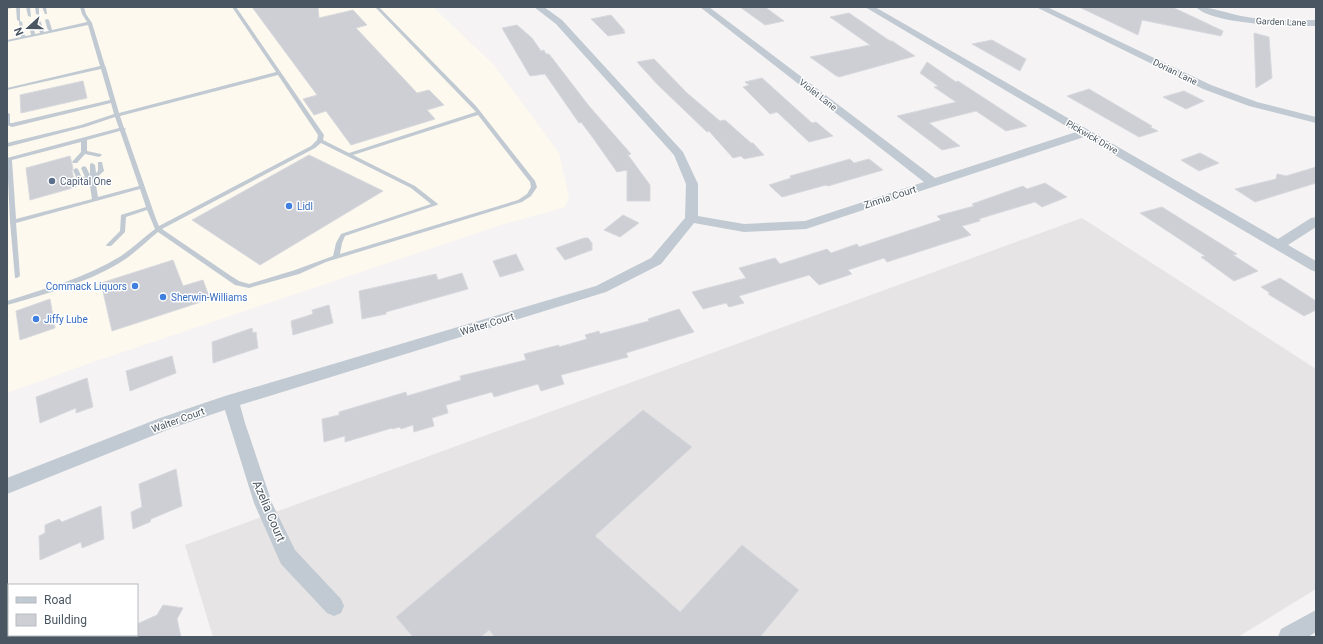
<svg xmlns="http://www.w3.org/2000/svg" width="1323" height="644" viewBox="0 0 1323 644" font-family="Roboto,sans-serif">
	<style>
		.commercial { fill: #fdf9ef }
		.education { fill: #e6e4e5 }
		.building { fill: #cdcfd5; stroke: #d7d9de }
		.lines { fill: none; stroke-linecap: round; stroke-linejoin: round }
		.service { fill: #c1cad2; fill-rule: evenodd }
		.minor { fill: #c1cad2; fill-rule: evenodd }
		.service-dot { fill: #5c6f8a; stroke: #fff; stroke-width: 1.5 }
		.shop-dot { fill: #3f7fe0; stroke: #fff; stroke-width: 1.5 }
		.labels { text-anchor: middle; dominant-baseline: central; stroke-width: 3; stroke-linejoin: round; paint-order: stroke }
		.far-street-label { font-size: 9px; fill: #4a5661; stroke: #fff }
		.service-label { font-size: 10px; fill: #4e5e75; stroke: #fff; text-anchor: start }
		.street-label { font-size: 10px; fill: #4a5661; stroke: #fff }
		.shop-label { font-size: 10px; fill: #366cbe; stroke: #fff; text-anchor: start }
		.near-street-label { font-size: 12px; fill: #4a5661; stroke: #fff }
	</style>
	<rect width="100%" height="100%" fill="#f5f3f3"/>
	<polygon class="commercial" points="7,7 433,7 494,65 559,153 569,197 565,207 504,224 96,361 7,393"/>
	<polygon class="education" points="1082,218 1316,369 1316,589 1238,637 213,637 185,545"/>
	<g class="building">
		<polygon points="252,7 318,7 319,18 353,10 367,25 356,28 417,93 429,90 444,105 427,110 435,119 351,145 326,111 314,115 303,99 317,95"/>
		<polygon points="740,7 765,7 784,21 765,25"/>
		<polygon points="1079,7 1172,7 1223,31 1221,36 1142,20 1138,35"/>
		<polygon points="849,13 890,41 892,41 915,56 839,77 835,75 810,57 870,45 830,17"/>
		<polygon points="611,15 625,31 623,31 625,33 608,36 591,19"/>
		<polygon points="517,25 532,38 541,51 544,50 546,54 549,54 589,106 631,154 628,155 650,185 650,201 627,201 627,170 617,172 593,138 581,122 579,123 545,74 530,76 502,28"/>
		<polygon points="1254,33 1269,37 1272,78 1256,88"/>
		<polygon points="992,40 1026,59 1020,71 972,44"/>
		<polygon points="654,59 687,93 720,121 725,120 751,143 753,143 764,155 744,159 741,156 733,158 709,131 707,132 657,84 637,62"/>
		<polygon points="927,62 956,82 958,81 1027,126 1006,131 976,111 929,123 960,146 942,150 897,116 956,102 934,87 938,86 920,73"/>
		<polygon points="762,78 812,123 816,122 833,136 809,142 777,112 770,114 743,87 749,85 745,82"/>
		<polygon points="83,81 87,98 21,113 20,95"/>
		<polygon points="1089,89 1152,126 1150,127 1158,131 1139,137 1067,96"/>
		<polygon points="1184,91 1204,101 1186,109 1163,97"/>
		<polygon points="1200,153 1219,163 1199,171 1181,160"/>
		<polygon points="309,155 383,191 260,265 192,220"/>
		<polygon points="70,156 73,168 72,171 76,187 30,200 26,168"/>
		<polygon points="850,159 854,163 869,159 883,170 828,186 826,185 782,197 769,185 791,178 790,176"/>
		<polygon points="1316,167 1316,183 1255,202 1235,189 1276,179 1277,174 1286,176"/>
		<polygon points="1045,183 1067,197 1042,207 1035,202 985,217 979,219 980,221 962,226 971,235 887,262 884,258 848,270 852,274 819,285 809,275 739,296 744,303 729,307 726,303 703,309 692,292 746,278 739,268 775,258 780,264 827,249 831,253 857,244 859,247 941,220 937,216 974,206 972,204 1023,186 1027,189"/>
		<polygon points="1162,207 1237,254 1233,255 1258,271 1234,281 1201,257 1205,256 1140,213"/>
		<polygon points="623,215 639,223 620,237 604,230"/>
		<polygon points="584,238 588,238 592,243 592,250 565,260 556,248"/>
		<polygon points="516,254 524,270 500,277 493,261"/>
		<polygon points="173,260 183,286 203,280 210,299 112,331 101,283"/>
		<polygon points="462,273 468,289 386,312 386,314 362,319 359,291 436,274 438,280"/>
		<polygon points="1280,278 1316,301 1316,310 1304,316 1268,294 1270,293 1261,287"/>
		<polygon points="50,299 55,328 20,340 16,311"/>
		<polygon points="329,305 333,323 293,335 291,321 313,314 312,310"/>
		<polygon points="679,309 694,332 626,353 628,357 561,375 564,384 541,391 538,384 494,397 492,392 446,405 448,413 432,418 434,426 414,432 413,425 401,429 400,427 392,429 392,428 345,442 345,436 324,442 322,419 339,415 339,412 406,392 407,396 461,380 460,376 526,360 524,354 559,345 559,347 587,339 585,335 599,331 600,334 649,321 648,319"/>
		<polygon points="252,328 253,333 256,332 258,348 213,363 212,342"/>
		<polygon points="172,356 176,373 130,391 126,371"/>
		<polygon points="87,378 93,407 76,413 76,408 40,423 36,397"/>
		<polygon points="643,410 692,447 595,536 680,612 742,545 799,590 760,637 495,637 489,630 481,637 413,637 396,617"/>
		<polygon points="176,469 182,506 151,519 150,522 133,529 131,512 142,507 139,484"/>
		<polygon points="101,506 104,539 82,548 81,542 40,560 39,536 45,533 45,525 59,519 62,522"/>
		<polygon points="163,605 183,608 177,619 181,637 137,637 137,624 157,615"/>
	</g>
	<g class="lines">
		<g class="service">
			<path d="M7,7H20V21L22,22L25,36L31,35L29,23L31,22L33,23L35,34L40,33L37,22L39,21L41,22L44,32L48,31L45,20L47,19L49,20L52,30L87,22L82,14L80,7H84L86,14L92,23L105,66L106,67V68L119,113L276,72L232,7H236L324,135L323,140L349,153L476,112L375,7H379L476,106L535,181L537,187L531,196L522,202L326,262L299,274L249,288L235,285L158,232C148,240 138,250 127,258C93,281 47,294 7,305V301C47,288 85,278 121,256C133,248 144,237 155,229L147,210L126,217L125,232L111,246H107L106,245L120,231L121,215L146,207L140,189L16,223L20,276L17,278H15L10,222L7,158L119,128L115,117L85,127L7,147V143L81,125L114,114L111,103L12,127L7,125V112L10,114V123H12L110,100L101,69L7,90V88L100,66L88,25L7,42V40L21,37L19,21L17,20L16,7L7,9ZM278,75L318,135L317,140L311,146L159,226L156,219L125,130L126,129L124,128L120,116ZM478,115L530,182L531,187L527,194L518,200L340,254L342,243L345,236L437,205L438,204L415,186L353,155ZM120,131L139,186L98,197L95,179L104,171L102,162H98V171L96,173L95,165L92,163L90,164V175L86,167L84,166L81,168L85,177L81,176L78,169L76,168L73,170L77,179L89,180L92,199L16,219L12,160L81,142V152L72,162L73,163H77L85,154L99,157L102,155L101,154L87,151V140ZM321,143L411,188L431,204L341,234L336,243L333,256L295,270L249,284L239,281L231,276L162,229L315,148Z"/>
			<polygon points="26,7 30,7 31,17 28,16"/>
			<polygon points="35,7 39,7 39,15 36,14"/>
			<polygon points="42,7 46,7 47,14 45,14"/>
		</g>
		<g class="minor">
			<polygon points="534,7 544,7 562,20 683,152 698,184 698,216 744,224 805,221 924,182 700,7 709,7 935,178 1076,132 865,7 875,7 1278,239 1311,218 1316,217 1316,227 1288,245 1316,261 1316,272 1311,270 1084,137 806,229 744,232 694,223 661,264 606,292 240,405 245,423 272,503 295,550 341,599 344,606 341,613 334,616 327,613 281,564 254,503 225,410 172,428 7,494 7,478 160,418 225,396 596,286 651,258 685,218 686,184 674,155 556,24"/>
			<polygon points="1036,7 1047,7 1211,85 1257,102 1316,117 1316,123 1249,106 1203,89"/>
			<path d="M1196,7C1212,7 1226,13 1241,16C1266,21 1291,20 1316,20V26C1291,26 1213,25 1196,7Z"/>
			<polygon points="1316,610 1316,632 1308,637 1278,637 1281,629"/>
		</g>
	</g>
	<circle class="service-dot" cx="52" cy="181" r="4"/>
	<g class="shop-dot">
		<circle cx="289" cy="206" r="4"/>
		<circle cx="135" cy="286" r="4"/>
		<circle cx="163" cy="297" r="4"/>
		<circle cx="36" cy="319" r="4"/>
	</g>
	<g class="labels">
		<g class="far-street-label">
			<text transform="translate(1281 22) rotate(2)">Garden Lane</text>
			<text transform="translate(1175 72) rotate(26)">Dorian Lane</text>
			<text transform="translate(818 95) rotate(38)">Violet Lane</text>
			<text transform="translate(1092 137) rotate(30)">Pickwick Drive</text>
		</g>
		<g class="service-label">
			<text x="60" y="181">Capital One</text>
		</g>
		<g class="street-label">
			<text transform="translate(890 197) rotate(-18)">Zinnia Court</text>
			<text transform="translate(487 324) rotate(-17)">Walter Court</text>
			<text transform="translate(178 420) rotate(-20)">Walter Court</text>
		</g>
		<g class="shop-label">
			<text x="297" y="206">Lidl</text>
			<text x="127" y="286" text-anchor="end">Commack Liquors</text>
			<text x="171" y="297">Sherwin-Williams</text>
			<text x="44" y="319">Jiffy Lube</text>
		</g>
		<g class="near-street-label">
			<text transform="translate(269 511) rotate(67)">Azelia Court</text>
		</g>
	</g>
	<rect width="1323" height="644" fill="none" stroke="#4a5661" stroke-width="16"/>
	<rect x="8" y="584" width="130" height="52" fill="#ffffff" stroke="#b7bbc0"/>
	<rect x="16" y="597" width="20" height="6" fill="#c1cad2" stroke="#b7bbc0"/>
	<text x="44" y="604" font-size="12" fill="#4a5661">Road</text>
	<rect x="16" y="614" width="20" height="12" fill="#cdcfd5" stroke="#b7bbc0"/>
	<text x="44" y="624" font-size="12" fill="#4a5661">Building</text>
	<g transform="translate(28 28) rotate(249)" stroke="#ffffff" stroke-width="3" paint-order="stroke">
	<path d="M0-3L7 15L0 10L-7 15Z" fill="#4a5661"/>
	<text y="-6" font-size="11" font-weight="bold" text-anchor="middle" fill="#4a5661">N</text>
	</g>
</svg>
